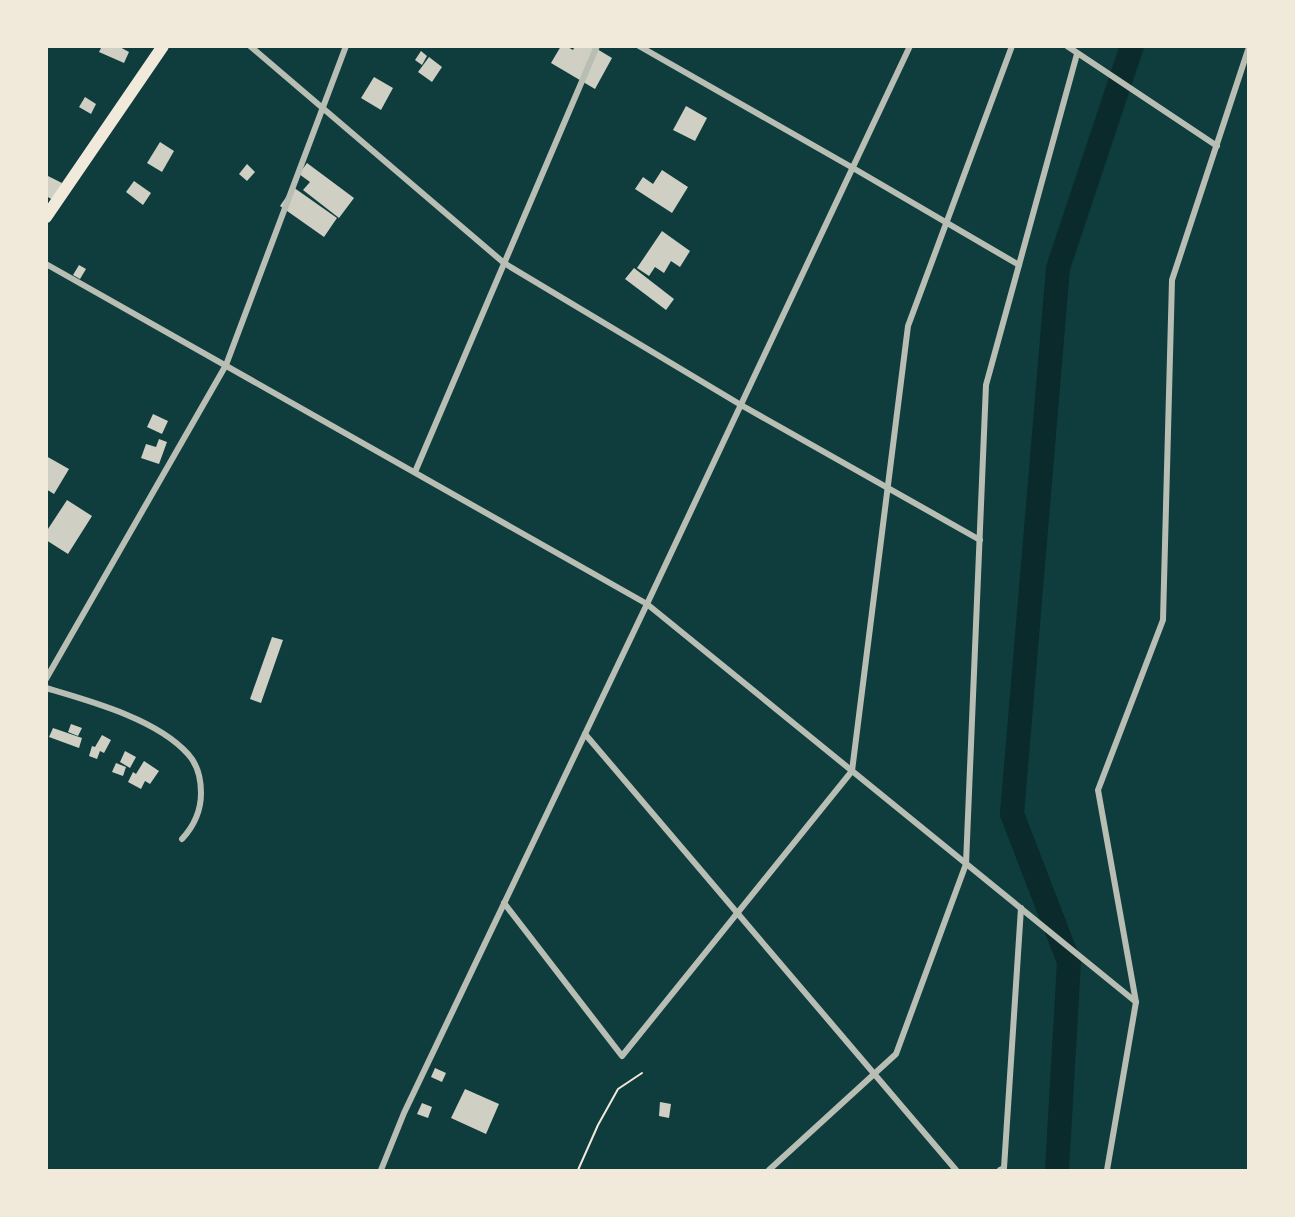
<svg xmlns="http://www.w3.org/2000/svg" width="1295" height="1217" viewBox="0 0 1295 1217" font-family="'Sofia Sans Condensed',sans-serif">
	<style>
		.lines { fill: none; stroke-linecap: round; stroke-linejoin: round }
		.river { stroke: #0a2a2b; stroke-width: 24 }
		.building { fill: #cfcfc3 }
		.path { stroke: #f1e9da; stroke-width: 2 }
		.minor { stroke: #b8beb3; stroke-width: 6 }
		.trunk { stroke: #f1e9da; stroke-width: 12 }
	</style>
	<rect width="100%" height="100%" fill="#0f3d3e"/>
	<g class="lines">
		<polyline class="river" points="1057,1170 1069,962 1012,814 1058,268 1132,46"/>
	</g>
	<g class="building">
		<polygon points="102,46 118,46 129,52 124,63 99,52"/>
		<polygon points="561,46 566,46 573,50 575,46 592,46 612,58 595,89 551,63"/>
		<polygon points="421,51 427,56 422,65 415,60"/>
		<polygon points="429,57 442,67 432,82 418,72"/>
		<polygon points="374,77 393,88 381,110 361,98"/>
		<polygon points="85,97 96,104 91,114 79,107"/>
		<polygon points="686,106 707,118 695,141 673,130"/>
		<polygon points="160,142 174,151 162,172 147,163"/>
		<polygon points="307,163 354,198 339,218 303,190 310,182 299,174"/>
		<polygon points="247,164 255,172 247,181 239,174"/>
		<polygon points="662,170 688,187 672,213 635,189 643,177 653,184"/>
		<polygon points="46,175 62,183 53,200 46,196"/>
		<polygon points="134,181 151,193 143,205 126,192"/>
		<polygon points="293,187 337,218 324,237 280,206"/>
		<polygon points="662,231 690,251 680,267 671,261 664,273 655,267 649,276 637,268"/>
		<polygon points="79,265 86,269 80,279 73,275"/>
		<polygon points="634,268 674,299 666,310 625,279"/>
		<polygon points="153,414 168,421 162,434 147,427"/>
		<polygon points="159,439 167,442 159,464 141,458 146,444 156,447"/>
		<polygon points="46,456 69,469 54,494 46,489"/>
		<polygon points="67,500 92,516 68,554 46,540 46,532"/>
		<polygon points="272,637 283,640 261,703 250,699"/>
		<polygon points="71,724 82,728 78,736 68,732"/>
		<polygon points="53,728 82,738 79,748 49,737"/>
		<polygon points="102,735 111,740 104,753 100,751 97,759 89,756 92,746 95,747"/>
		<polygon points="125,751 136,757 130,768 120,762"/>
		<polygon points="144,761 159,771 150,784 145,781 141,789 128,782 133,772 136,774"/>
		<polygon points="116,763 126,767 123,776 112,772"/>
		<polygon points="435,1068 446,1073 442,1082 431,1077"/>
		<polygon points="465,1089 499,1104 486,1134 451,1118"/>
		<polygon points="660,1102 671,1104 669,1118 659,1116"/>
		<polygon points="422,1103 432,1107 428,1118 417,1114"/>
	</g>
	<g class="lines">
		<polyline class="path" points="578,1170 598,1125 618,1089 642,1073"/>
		<g class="minor">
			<polyline points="250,46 504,263 741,405 980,540"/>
			<polyline points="639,46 853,168 1019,265"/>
			<polyline points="1067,46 1217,146"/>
			<polyline points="46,264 647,604 1136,1002"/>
			<polyline points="415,472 597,46"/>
			<polyline points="46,679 226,365 346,46"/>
			<path d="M46,688C90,701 157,719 188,754C198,765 201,779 201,793C201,811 194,826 182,839"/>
			<polyline points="585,734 956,1170"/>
			<polyline points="504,903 622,1056 852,771 908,326 1012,46"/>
			<polyline points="381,1170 404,1113 647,604 910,46"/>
			<polyline points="769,1170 896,1054 966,864 986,385 1077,54"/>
			<polyline points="1000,1170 1004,1168 1021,908"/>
			<polyline points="1107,1170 1136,1002 1098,790 1163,620 1172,280 1248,50"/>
		</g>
		<polyline class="trunk" points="46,217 163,46"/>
	</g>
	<rect width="1295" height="1217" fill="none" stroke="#f1e9da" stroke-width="96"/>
</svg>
